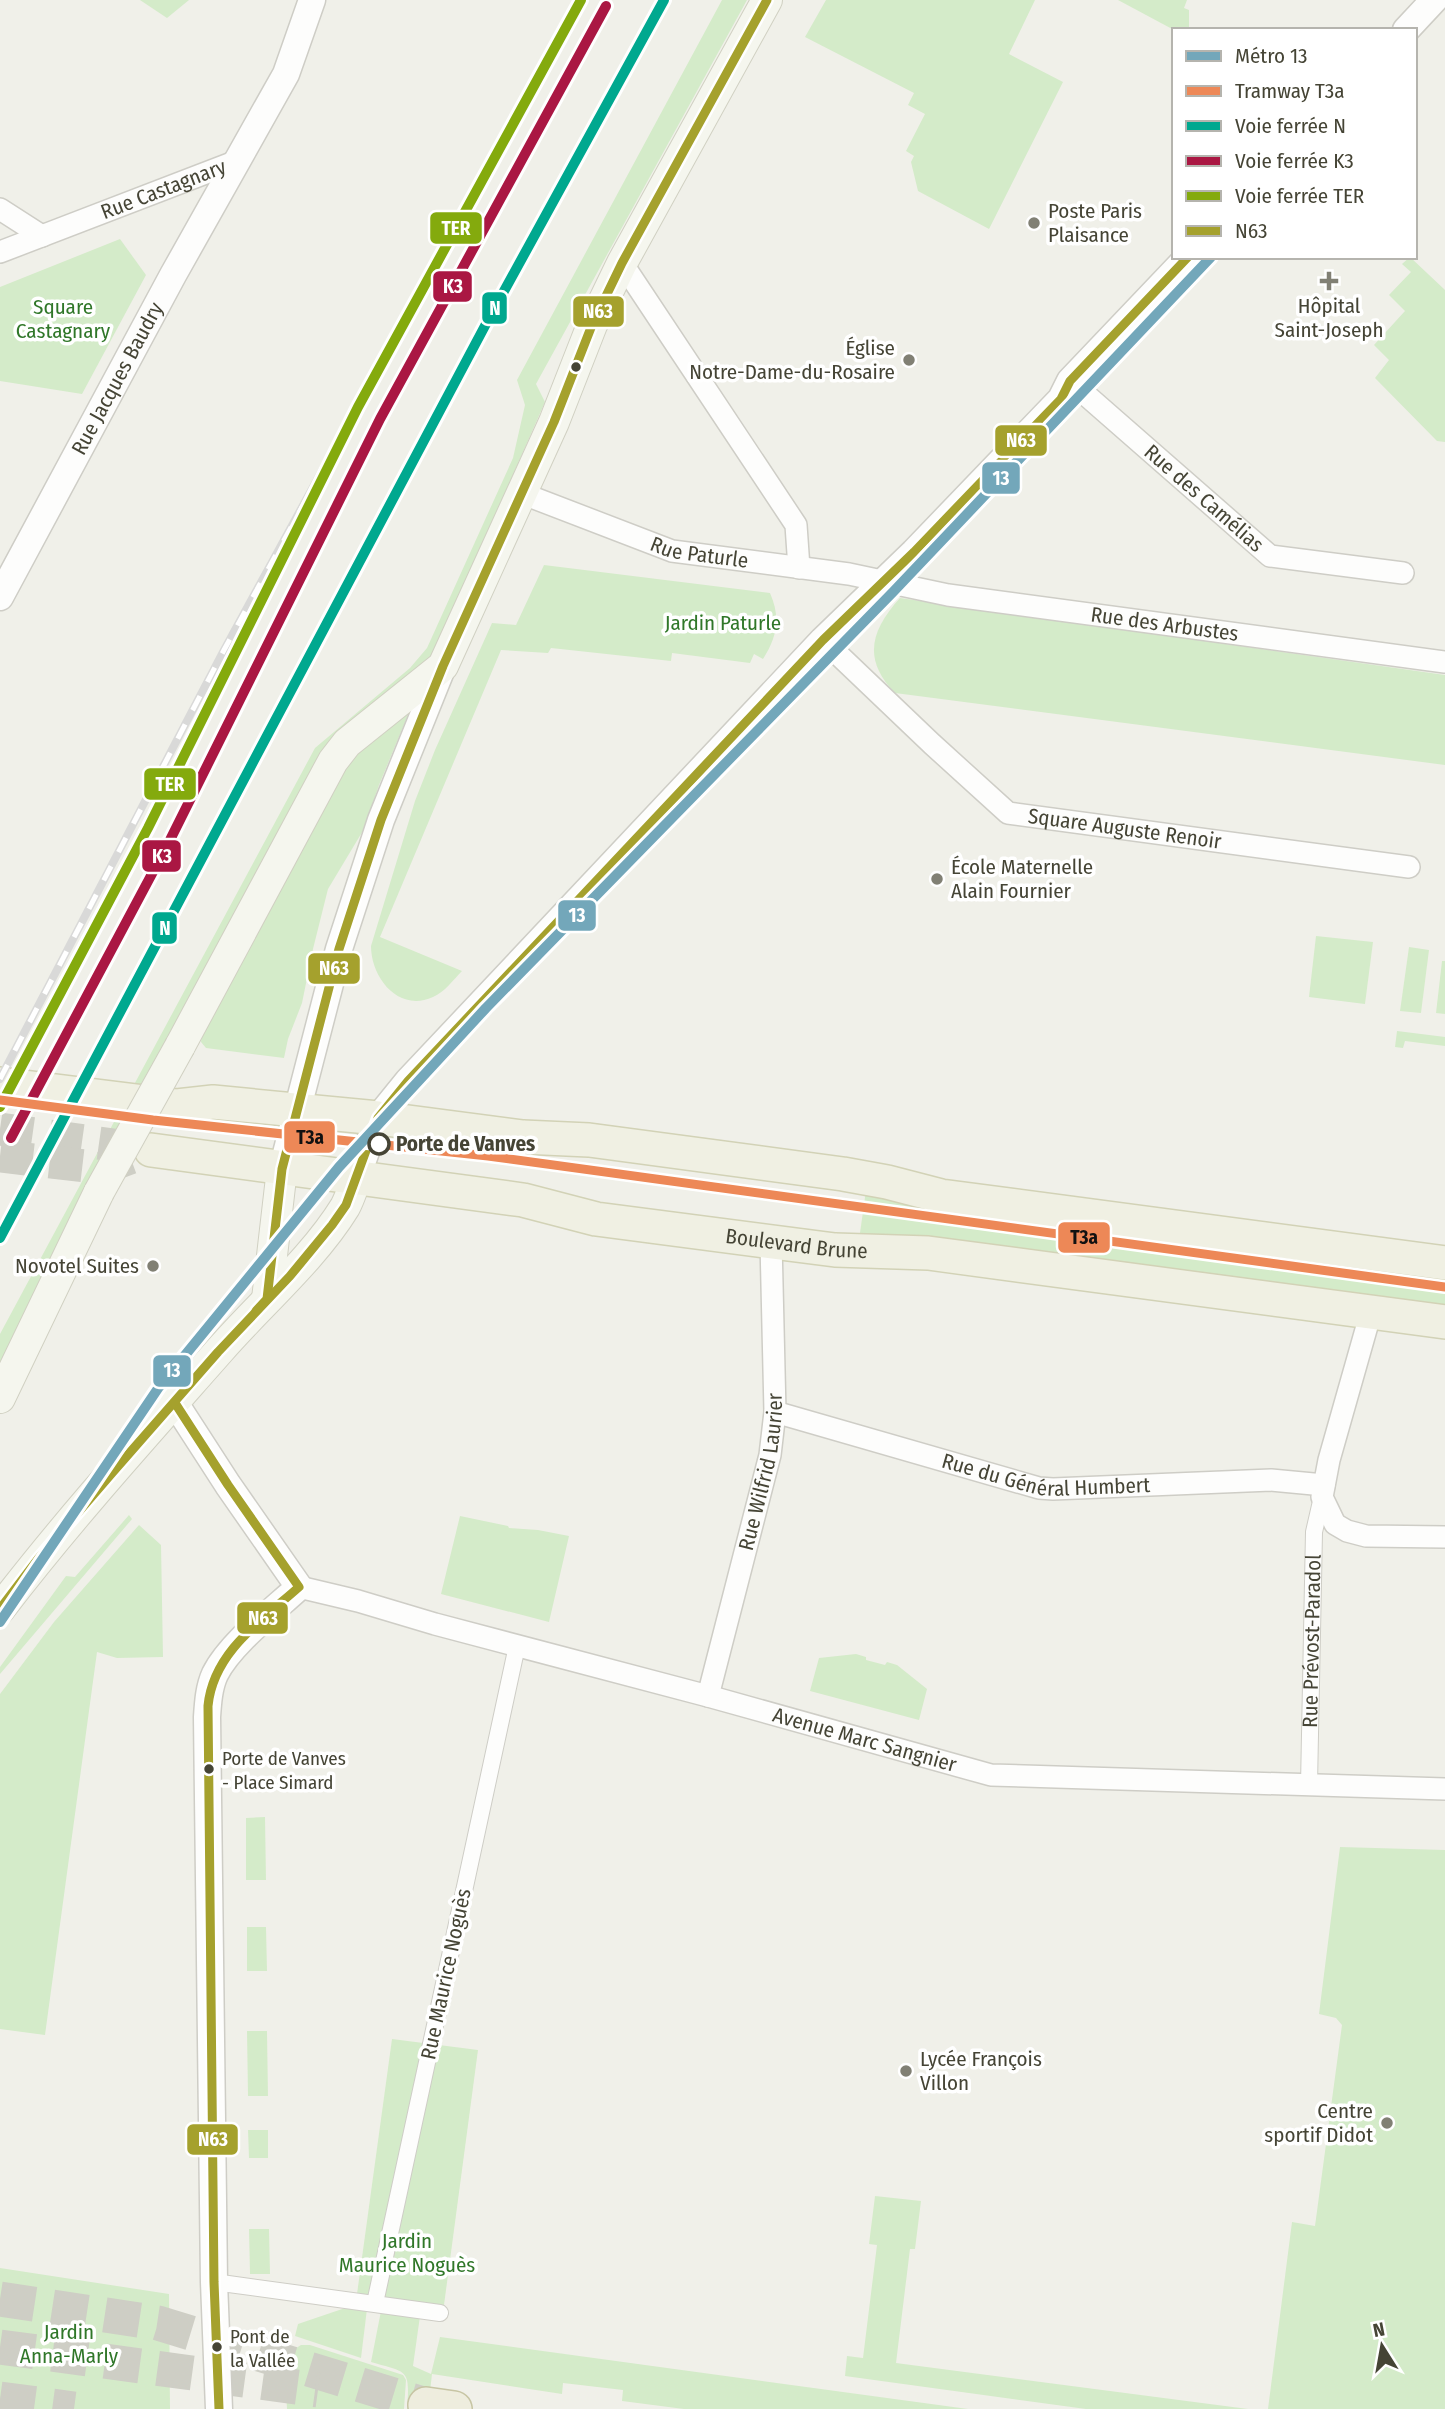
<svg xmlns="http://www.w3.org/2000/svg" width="1445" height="2409" viewBox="0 0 1445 2409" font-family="'Fira Sans Condensed',sans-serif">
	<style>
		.green { fill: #d4ebc9 }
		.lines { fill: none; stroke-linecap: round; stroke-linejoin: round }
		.primary-tunnel { stroke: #cecec5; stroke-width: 33; stroke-dasharray: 33 17; stroke-linecap: butt }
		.trunk-tunnel { stroke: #cecec5; stroke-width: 35; stroke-dasharray: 35 18; stroke-linecap: butt }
		.pedestrian-casing { stroke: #cecdc6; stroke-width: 18 }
		.minor-casing { stroke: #cecdc6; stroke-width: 24 }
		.tertiary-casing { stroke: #cecdc6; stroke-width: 29 }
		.secondary-casing { stroke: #d0d0c2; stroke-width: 32 }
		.primary-casing { stroke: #d2d2b6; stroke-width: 36 }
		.trunk-casing { stroke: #c7c5a4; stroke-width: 38 }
		.pedestrian { stroke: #fdfdfc; stroke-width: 16 }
		.minor { stroke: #fdfdfc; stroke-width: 21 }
		.tertiary { stroke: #fdfdfc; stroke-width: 26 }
		.secondary { stroke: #f5f6ee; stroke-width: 30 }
		.primary { stroke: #f0f0e3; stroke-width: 33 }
		.trunk { stroke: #eeedde; stroke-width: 35 }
		.rail-casing { stroke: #d9d9d8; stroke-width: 8 }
		.rail { stroke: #fff; stroke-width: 5; stroke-dasharray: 16; stroke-linecap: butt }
		.secondary-bridge-casing { stroke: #d0d0c2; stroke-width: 32; stroke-linecap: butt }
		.secondary-bridge { stroke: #f5f6ee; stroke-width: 30 }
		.bus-1-casing { stroke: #fff; stroke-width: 14 }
		.bus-1 { stroke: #a5a12d; stroke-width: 9 }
		.rail-1-casing { stroke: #fff; stroke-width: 16 }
		.rail-2-casing { stroke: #fff; stroke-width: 16 }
		.rail-3-casing { stroke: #fff; stroke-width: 16 }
		.rail-1 { stroke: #00a88f; stroke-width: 10 }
		.rail-2 { stroke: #aa1743; stroke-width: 10 }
		.rail-3 { stroke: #84aa0d; stroke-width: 10 }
		.tram-1-casing { stroke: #fff; stroke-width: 14 }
		.tram-1 { stroke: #ed8857; stroke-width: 9 }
		.metro-1-casing { stroke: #fff; stroke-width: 16 }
		.metro-1 { stroke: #73a7ba; stroke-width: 10 }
		.poi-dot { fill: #818074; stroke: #fff; stroke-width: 2.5 }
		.bus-dot { fill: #454435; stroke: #fff; stroke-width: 2.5 }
		.stop-dot { fill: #fff; stroke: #454435; stroke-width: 3.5 }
		.labels { text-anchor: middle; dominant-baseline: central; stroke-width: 7; stroke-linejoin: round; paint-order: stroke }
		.bus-label { font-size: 19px; fill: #454435; stroke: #fff; text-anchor: start }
		.street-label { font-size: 21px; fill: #454435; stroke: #fff }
		.poi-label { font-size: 21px; fill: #454435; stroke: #fff; text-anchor: start }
		.park-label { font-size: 21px; fill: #307729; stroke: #fff }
		.stop-label { font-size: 21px; font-weight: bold; fill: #454435; stroke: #fff; text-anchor: start }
		.line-badge { stroke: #fff; stroke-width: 2.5 }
		.badge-label { font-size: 19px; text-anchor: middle; font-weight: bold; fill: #fff }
		.pale-badge-label { font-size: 19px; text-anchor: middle; font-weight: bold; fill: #111 }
	</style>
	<rect width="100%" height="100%" fill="#f0f0e9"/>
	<g class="green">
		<polygon points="140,0 189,0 167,18"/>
		<polygon points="722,0 747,0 536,384 545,402 435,652 418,672 350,731 0,1384 0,1334 315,748 410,668 427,648 513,458 525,405 517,380"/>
		<polygon points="826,0 1035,0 1009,54 1063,82 989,229 918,191 911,162 914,156 906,151 925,114 908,105 914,93 805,37"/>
		<polygon points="1118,0 1187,0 1184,8 1189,10 1189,30 1174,30"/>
		<polygon points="120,239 146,275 82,394 0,381 0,287"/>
		<polygon points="1410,257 1445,290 1445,442 1437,441 1375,378 1389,360 1374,345 1405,311 1389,295 1411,272 1402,264"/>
		<path d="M544,565L770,593C781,618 777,637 763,659L754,654L750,663L672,653L671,661L551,648L548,653L501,650L380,937L462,971C453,980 445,992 433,997C398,1013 371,977 371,946L415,801L435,750L492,623L516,625Z"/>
		<path d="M900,598L1445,675V765L895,693C862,659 871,630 900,598Z"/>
		<polygon points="408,711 408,715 379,785 364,829 328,889 313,949 302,1003 288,1039 284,1058 206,1048 201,1042 202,1032 340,766"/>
		<polygon points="1316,936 1373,942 1365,1004 1309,997"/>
		<polygon points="1409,947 1429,950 1421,1013 1400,1011"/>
		<polygon points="1442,961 1445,961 1445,1014 1436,1013"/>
		<polygon points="1397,1031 1445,1037 1445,1046 1405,1041 1403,1048 1395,1047"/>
		<polygon points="866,1190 1445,1274 1445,1310 859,1240"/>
		<polygon points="129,1515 132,1519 0,1674 0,1667 66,1576 75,1577"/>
		<polygon points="460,1516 508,1526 509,1528 538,1530 569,1536 549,1622 441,1594"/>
		<polygon points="139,1525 161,1545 163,1657 117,1658 97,1652 45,2035 0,2029 0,1694 54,1622"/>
		<polygon points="856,1654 866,1657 866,1660 885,1665 887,1662 897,1665 927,1689 919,1720 810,1691 819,1658"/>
		<polygon points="265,1817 266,1880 246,1880 246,1818"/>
		<polygon points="1340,1847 1445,1850 1445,2409 1268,2409 1292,2222 1315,2226 1342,2025 1336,2018 1319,2014"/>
		<polygon points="247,1927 266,1927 267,1971 247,1971"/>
		<polygon points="247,2031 267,2031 268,2096 248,2096"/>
		<polygon points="392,2039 478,2050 444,2305 357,2294"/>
		<polygon points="248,2130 268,2130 268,2158 249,2158"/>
		<polygon points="875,2196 921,2201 915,2249 910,2249 896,2363 1248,2409 1086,2409 845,2376 847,2356 863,2358 877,2245 869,2244"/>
		<polygon points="249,2229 269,2229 270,2274 250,2274"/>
		<polygon points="0,2268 169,2294 170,2409 0,2409"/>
		<polygon points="351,2306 367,2309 361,2358 295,2336 298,2324"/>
		<path d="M381,2311L420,2316L413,2366L431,2374L440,2337L968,2409H684L622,2401L623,2390L563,2383L562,2394L432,2374L428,2409H407C410,2368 408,2373 371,2362Z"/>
		<path d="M301,2345H310L403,2375L406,2380L404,2409H287C287,2388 280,2356 301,2345Z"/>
	</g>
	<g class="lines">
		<g class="primary-tunnel">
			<polyline points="0,1129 148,1150"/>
			<polyline points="0,1156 103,1168 138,1155"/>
		</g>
		<g class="trunk-tunnel">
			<polyline points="0,2299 158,2323 426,2405"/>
			<polyline points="0,2347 318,2390"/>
			<polyline points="0,2399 74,2409"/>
		</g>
		<g class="pedestrian-casing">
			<g id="pedestrian">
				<path id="s1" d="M1309,1785L1314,1532L1322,1497"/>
				<polyline points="214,2282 440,2313"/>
				<polyline points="375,2303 517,1646"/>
			</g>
		</g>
		<g class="minor-casing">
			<g id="minor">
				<polyline points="0,209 42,236"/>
				<path id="s2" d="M0,252L237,161"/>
				<polyline points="622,263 796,525 799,568"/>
				<path id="s3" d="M1070,381L1270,556L1403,573"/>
				<path id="s4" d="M521,493L672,551L849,574L948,595L1445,662"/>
				<path id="s5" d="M823,640L932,744L1008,813L1409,867"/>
				<polyline points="1371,1312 1329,1460 1322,1497 1335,1524 1347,1531 1366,1536 1445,1537"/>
				<path id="s6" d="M775,1412L1039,1488L1053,1489L1271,1480L1324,1485"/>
				<path id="s7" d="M299,1587L358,1601L435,1624L708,1696L991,1775L1445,1789"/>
				<path id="s8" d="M708,1696L770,1455L775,1412L771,1242"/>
			</g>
		</g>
		<g class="tertiary-casing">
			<g id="tertiary">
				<polyline points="1406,30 1434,0"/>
				<path id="s9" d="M0,597L173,275L286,74L312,0"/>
				<polyline points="282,1169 339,949 381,820 443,666"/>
				<polyline points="357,1177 378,1118 408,1081 823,640 914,552 1061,399 1070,381 1188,257"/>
				<path d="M175,1403L228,1485L299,1587C274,1610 230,1644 215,1674C209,1687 208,1702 207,1717L214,2282L219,2409"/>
			</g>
		</g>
		<g class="secondary-casing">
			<g id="secondary">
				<polyline points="180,1046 333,761 347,743 443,666 554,422 592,325 622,263 767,0"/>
				<polyline points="267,1299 282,1169"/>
				<polyline points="0,1398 99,1192"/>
				<path d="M0,1609C69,1519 145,1435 220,1350C260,1304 313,1259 345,1207C350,1198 353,1187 357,1177"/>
			</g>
		</g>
		<g class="primary-casing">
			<g id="primary">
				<polyline points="0,1084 177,1106 213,1102 378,1118 523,1137 589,1140 843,1174 887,1182 941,1196 1445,1263"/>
				<path id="s10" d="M151,1150L523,1200L596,1219L835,1250L928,1253L1445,1322"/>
			</g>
		</g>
		<g class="trunk-casing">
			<polyline id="trunk" points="426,2405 454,2409"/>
		</g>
		<use href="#pedestrian" class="pedestrian"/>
		<use href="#minor" class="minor"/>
		<use href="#tertiary" class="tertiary"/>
		<use href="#secondary" class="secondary"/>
		<use href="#primary" class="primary"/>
		<use href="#trunk" class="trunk"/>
		<g class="rail-casing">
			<polyline id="rail" points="0,1079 224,650 579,0"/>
		</g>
		<use href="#rail" class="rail"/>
		<g class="secondary-bridge-casing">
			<polyline id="secondary-bridge" points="99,1192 180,1046"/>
		</g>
		<use href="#secondary-bridge" class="secondary-bridge"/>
		<g class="bus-1-casing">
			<g id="bus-1">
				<polyline points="256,1311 267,1299 282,1169 339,949 381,820 443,666 554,422 592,325 622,263 767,0"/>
				<path d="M175,1403L228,1485L299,1587C262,1620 213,1652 208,1706L214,2282L219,2409"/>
				<polyline points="0,1609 38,1559 112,1473 218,1352 290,1276 332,1225 346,1205 378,1118 408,1081 823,640 914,552 1061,399 1070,381 1188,257"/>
			</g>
		</g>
		<use href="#bus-1" class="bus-1"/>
		<g class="rail-1-casing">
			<polyline id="rail-1" points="0,1238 487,322 664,0"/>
		</g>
		<g class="rail-2-casing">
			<polyline id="rail-2" points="11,1138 170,840 380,419 606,6"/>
		</g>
		<g class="rail-3-casing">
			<polyline id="rail-3" points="0,1107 148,828 358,407 581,0"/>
		</g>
		<use href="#rail-1" class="rail-1"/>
		<use href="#rail-2" class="rail-2"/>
		<use href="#rail-3" class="rail-3"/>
		<g class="tram-1-casing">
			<polyline id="tram-1" points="0,1100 153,1120 488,1156 1445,1287"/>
		</g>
		<use href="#tram-1" class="tram-1"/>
		<g class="metro-1-casing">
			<polyline id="metro-1" points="0,1622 159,1387 339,1167 486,1008 893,592 1211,257"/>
		</g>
		<use href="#metro-1" class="metro-1"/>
	</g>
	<g class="poi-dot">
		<circle cx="1034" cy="223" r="7"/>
		<path d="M1325.5 270.5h7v7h7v7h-7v7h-7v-7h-7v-7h7z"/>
		<circle cx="909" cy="360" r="7"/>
		<circle cx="937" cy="879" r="7"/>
		<circle cx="153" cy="1266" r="7"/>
		<circle cx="906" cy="2071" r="7"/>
		<circle cx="1387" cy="2123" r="7"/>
	</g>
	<g class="bus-dot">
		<circle cx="576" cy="367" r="6"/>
		<circle cx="209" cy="1769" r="6"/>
		<circle cx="217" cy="2347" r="6"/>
	</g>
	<circle class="stop-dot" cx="379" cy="1144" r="10"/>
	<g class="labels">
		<g class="bus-label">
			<text x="222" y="1758">Porte de Vanves<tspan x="222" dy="24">- Place Simard</tspan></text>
			<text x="230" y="2336">Pont de<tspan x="230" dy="24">la Vallée</tspan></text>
		</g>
		<g class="street-label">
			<text stroke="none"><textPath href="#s2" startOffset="175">Rue Castagnary</textPath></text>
			<text stroke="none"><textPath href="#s9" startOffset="248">Rue Jacques Baudry</textPath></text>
			<text stroke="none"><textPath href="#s3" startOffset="178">Rue des Camélias</textPath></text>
			<text stroke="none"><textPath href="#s4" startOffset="189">Rue Paturle</textPath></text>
			<text stroke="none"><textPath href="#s4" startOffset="660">Rue des Arbustes</textPath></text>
			<text stroke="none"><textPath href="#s5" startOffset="371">Square Auguste Renoir</textPath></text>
			<text stroke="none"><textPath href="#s10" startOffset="653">Boulevard Brune</textPath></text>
			<text stroke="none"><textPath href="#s8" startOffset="231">Rue Wilfrid Laurier</textPath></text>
			<text stroke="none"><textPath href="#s6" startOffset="280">Rue du Général Humbert</textPath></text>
			<text stroke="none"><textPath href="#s1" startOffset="144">Rue Prévost-Paradol</textPath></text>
			<text stroke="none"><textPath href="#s7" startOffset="586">Avenue Marc Sangnier</textPath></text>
			<text transform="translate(446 1974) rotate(-78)">Rue Maurice Noguès</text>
		</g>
		<g class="poi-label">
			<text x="1048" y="211">Poste Paris<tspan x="1048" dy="24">Plaisance</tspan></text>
			<text x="1329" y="306" text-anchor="middle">Hôpital<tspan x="1329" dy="24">Saint-Joseph</tspan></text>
			<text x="895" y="348" text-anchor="end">Église<tspan x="895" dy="24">Notre-Dame-du-Rosaire</tspan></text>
			<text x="951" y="867">École Maternelle<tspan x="951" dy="24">Alain Fournier</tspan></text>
			<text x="139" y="1266" text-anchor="end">Novotel Suites</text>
			<text x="920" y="2059">Lycée François<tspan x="920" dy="24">Villon</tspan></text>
			<text x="1373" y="2111" text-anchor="end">Centre<tspan x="1373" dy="24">sportif Didot</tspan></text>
		</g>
		<g class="park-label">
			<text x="63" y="307">Square<tspan x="63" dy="24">Castagnary</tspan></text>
			<text x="723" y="623">Jardin Paturle</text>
			<text x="407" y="2241">Jardin<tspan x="407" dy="24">Maurice Noguès</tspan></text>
			<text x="69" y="2332">Jardin<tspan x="69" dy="24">Anna-Marly</tspan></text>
		</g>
		<g class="stop-label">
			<text x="396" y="1144">Porte de Vanves</text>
		</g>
	</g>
	<g class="line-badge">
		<rect x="429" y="211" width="54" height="34" rx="7" fill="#84aa0d"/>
		<rect x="432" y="270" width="41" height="33" rx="7" fill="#aa1743"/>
		<rect x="481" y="291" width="27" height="34" rx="7" fill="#00a88f"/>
		<rect x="572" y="295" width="53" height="33" rx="7" fill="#a5a12d"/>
		<rect x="994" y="424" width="54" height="33" rx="7" fill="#a5a12d"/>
		<rect x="981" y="461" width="40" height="34" rx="7" fill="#73a7ba"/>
		<rect x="143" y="767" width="54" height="34" rx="7" fill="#84aa0d"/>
		<rect x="141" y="839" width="41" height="34" rx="7" fill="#aa1743"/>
		<rect x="557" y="899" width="40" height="33" rx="7" fill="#73a7ba"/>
		<rect x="151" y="911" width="27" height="34" rx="7" fill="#00a88f"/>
		<rect x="307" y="952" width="54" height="33" rx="7" fill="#a5a12d"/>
		<rect x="283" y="1120" width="53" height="34" rx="7" fill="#ed8857"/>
		<rect x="1057" y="1221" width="54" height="33" rx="7" fill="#ed8857"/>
		<rect x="152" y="1354" width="40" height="34" rx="7" fill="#73a7ba"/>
		<rect x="236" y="1601" width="53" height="34" rx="7" fill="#a5a12d"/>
		<rect x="186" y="2123" width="53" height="33" rx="7" fill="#a5a12d"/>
	</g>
	<g class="badge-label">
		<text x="456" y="235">TER</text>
		<text x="453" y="293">K3</text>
		<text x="495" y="315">N</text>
		<text x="598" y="318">N63</text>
		<text x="1021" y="447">N63</text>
		<text x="1001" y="485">13</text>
		<text x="170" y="791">TER</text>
		<text x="162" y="863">K3</text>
		<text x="577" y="922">13</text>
		<text x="165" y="935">N</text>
		<text x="334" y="975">N63</text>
		<text x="172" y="1377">13</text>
		<text x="263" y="1625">N63</text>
		<text x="213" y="2146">N63</text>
	</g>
	<g class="pale-badge-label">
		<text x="310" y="1144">T3a</text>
		<text x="1084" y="1244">T3a</text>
	</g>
	<rect x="1172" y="28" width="245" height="231" fill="#ffffff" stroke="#b5b4ae" stroke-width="2"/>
	<rect x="1186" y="51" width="35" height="10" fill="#73a7ba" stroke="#b5b4ae" stroke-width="2"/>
	<text x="1235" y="63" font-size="21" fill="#454435">Métro 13</text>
	<rect x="1186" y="86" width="35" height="10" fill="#ed8857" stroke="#b5b4ae" stroke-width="2"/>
	<text x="1235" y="98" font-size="21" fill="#454435">Tramway T3a</text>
	<rect x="1186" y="121" width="35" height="10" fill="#00a88f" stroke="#b5b4ae" stroke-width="2"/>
	<text x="1235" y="133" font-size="21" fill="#454435">Voie ferrée N</text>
	<rect x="1186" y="156" width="35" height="10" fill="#aa1743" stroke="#b5b4ae" stroke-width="2"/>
	<text x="1235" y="168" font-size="21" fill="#454435">Voie ferrée K3</text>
	<rect x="1186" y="191" width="35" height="10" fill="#84aa0d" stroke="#b5b4ae" stroke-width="2"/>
	<text x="1235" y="203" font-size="21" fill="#454435">Voie ferrée TER</text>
	<rect x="1186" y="226" width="35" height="10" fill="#a5a12d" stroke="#b5b4ae" stroke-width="2"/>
	<text x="1235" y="238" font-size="21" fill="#454435">N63</text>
	<g transform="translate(1382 2346) rotate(349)" stroke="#ffffff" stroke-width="5" paint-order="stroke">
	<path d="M0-5L12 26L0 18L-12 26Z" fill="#454435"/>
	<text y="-10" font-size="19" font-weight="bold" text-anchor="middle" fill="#454435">N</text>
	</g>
</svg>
